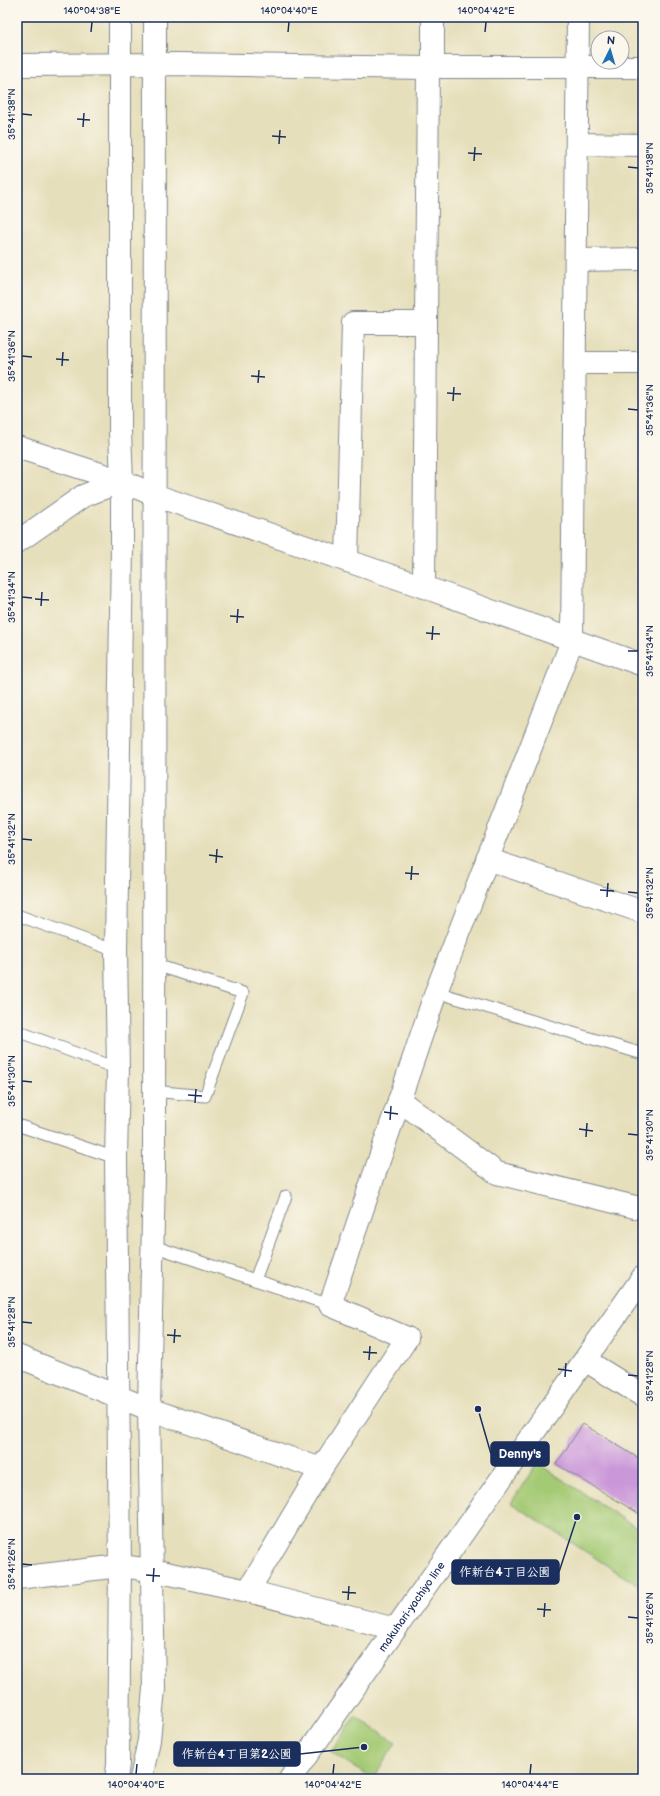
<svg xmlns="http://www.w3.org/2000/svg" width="660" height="1796" viewBox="0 0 660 1796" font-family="'Balsamiq Sans','Klee One',sans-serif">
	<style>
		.green { fill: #a5ca74; stroke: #607c69 }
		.building { fill: #ca98d9 }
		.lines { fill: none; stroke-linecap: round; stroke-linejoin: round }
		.lane-casing { stroke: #80878c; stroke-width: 13 }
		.street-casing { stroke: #80878c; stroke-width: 24 }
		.secondary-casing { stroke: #80878c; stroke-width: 24 }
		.lane { stroke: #fff; stroke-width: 11 }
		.street { stroke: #fff; stroke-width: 22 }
		.secondary { stroke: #fff; stroke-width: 22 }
		.ticks { fill: none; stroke: #1b2f5e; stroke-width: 1.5 }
		.labels { text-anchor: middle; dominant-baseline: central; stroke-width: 3; stroke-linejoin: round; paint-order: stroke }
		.street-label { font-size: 11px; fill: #1b2f5e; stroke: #fbf7ec }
		.leader { fill: none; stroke: #1b2f5e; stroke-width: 1.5 }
		.callout-dot { fill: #1b2f5e; stroke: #fbf7ec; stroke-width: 1.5 }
		.callout { fill: #1b2f5e; stroke: #1b2f5e; stroke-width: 1.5 }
		.callout-label { font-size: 12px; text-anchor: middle; font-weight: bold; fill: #fff }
		.neatline { fill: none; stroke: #1b2f5e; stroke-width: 1.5 }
		.ticks-label { font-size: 10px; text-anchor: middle; fill: #1b2f5e }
	</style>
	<rect width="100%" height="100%" fill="#fbf7ec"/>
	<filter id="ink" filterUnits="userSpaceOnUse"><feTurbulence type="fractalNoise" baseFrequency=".025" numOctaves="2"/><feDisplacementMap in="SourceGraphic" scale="8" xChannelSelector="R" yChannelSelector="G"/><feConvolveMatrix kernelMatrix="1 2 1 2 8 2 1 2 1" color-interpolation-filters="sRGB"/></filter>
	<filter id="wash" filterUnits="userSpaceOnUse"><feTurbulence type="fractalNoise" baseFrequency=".012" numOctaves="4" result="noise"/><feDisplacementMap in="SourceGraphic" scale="16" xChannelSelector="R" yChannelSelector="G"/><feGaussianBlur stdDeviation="0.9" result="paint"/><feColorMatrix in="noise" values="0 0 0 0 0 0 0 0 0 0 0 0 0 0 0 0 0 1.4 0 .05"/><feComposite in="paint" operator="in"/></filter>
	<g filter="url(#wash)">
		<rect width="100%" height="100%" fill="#e6dfbb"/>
		<g class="green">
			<polygon points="537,1463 643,1532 643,1589 511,1503"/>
			<polygon points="355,1716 396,1743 373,1779 331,1752"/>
		</g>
		<g id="blocks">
			<polygon class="building" points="583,1424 643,1461 643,1516 556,1464"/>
		</g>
	</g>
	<g filter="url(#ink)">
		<use href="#blocks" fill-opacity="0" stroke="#80878c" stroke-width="1"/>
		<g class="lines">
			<g class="lane-casing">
				<g id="lane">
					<polyline points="17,915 116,951"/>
					<polyline points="153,964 243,993 205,1096 153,1091"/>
					<polyline points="436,992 643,1054"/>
					<polyline points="17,1031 118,1069"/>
					<polyline points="17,1125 116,1158"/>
					<polyline points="153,1246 330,1305"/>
					<polyline points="255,1280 286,1196"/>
				</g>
			</g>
			<g class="street-casing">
				<g id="street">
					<polyline points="433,17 433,67"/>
					<polyline points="17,65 177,64 428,68 433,67 643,67"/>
					<polyline points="577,144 643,145"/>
					<polyline points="576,260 643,259"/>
					<polyline points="575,363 643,363"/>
					<polyline points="17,447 122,481 154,495 424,587 643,665"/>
					<polyline points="17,542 83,496 122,481"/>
					<polyline points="347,561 353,323 426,323"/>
					<polyline points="424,587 428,68"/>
					<polyline points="487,859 643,912"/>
					<polyline points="399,1100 497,1173 643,1209"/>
					<polyline points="17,1356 149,1409 321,1469"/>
					<polyline points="585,1360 643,1396"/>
					<polyline points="152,1570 248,1591 395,1629"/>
					<polyline points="248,1591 321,1469 407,1338 330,1305 436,992 572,641 578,17"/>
				</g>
			</g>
			<g class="secondary-casing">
				<g id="secondary">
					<polyline points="17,1578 120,1566 152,1570"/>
					<polyline points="116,1779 118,1764 120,1566 116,1158 118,1069 116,951 122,545 122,481 120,432 120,17"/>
					<polyline points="141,1779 149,1740 154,1689 149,1409 154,1172 155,17"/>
					<path id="s1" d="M290,1779L643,1277"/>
				</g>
			</g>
			<use href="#lane" class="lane"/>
			<use href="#street" class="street"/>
			<use href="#secondary" class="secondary"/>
		</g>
	</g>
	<path class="ticks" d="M91,32L92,22M288,32L289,22M485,32L486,22M22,114L32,115M77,119L90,120M83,127L84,113M272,136L286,137M279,144L280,130M468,153L482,154M474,161L475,147M628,167L638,168M22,356L32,357M56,359L69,360M62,366L63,352M251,376L265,377M258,383L259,370M447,393L461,394M453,401L454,387M628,409L638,410M22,597L32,598M35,599L49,600M41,606L42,592M230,616L244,617M237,623L238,609M426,633L440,634M432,640L433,626M628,651H638M22,839L32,840M209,855L223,857M216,863L217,849M405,873L419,874M411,880L412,866M600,890L614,891M628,892L638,893M607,897L608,883M22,1081L32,1082M188,1095L202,1096M195,1103L196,1089M384,1112L398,1114M390,1120L391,1106M579,1129L593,1131M628,1134L638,1135M586,1137L587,1123M22,1322L32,1323M167,1335L181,1336M174,1343L175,1329M363,1352L377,1353M369,1360L370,1346M558,1369L572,1371M628,1375L638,1376M565,1377L566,1363M22,1564L32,1565M146,1575L160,1576M153,1582L154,1568M342,1592L356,1593M348,1600L349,1586M537,1609L551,1610M544,1617L545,1603M628,1617L638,1618M136,1774L137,1764M333,1774L334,1764M530,1774L531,1764"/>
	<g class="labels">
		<g class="street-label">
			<text stroke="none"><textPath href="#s1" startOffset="211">makuhari-yachiyo line</textPath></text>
		</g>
	</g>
	<path class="leader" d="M478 1409L491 1454M577 1517L559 1572M364 1747L300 1754"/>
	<g class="callout-dot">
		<circle cx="478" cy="1409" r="4"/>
		<circle cx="577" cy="1517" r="4"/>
		<circle cx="364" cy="1747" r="4"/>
	</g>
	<g class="callout">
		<rect x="491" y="1442" width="58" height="24" rx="4"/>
		<rect x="452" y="1560" width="107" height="24" rx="4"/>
		<rect x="174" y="1742" width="126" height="24" rx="4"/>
	</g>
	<g class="callout-label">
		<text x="520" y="1458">Denny's</text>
		<text x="505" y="1576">作新台4丁目公園</text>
		<text x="237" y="1758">作新台4丁目第2公園</text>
	</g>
	<rect width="660" height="1796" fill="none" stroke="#fbf7ec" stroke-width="44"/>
	<g transform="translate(610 50) rotate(5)"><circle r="19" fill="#fbf7ec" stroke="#a1a7b3"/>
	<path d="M0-3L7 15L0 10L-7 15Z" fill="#1f6fb2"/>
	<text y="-6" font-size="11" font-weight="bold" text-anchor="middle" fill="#1b2f5e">N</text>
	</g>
	<rect x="22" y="22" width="616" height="1752" class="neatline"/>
	<g class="ticks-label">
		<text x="92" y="14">140°04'38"E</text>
		<text x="289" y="14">140°04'40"E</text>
		<text x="486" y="14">140°04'42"E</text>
		<text transform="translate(11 114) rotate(-90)" y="4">35°41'38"N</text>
		<text transform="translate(649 168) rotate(-90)" y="4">35°41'38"N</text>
		<text transform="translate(11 356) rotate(-90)" y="4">35°41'36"N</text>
		<text transform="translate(649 410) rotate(-90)" y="4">35°41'36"N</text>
		<text transform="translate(11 597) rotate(-90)" y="4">35°41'34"N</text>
		<text transform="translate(649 651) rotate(-90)" y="4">35°41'34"N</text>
		<text transform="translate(11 839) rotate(-90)" y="4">35°41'32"N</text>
		<text transform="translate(649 893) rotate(-90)" y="4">35°41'32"N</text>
		<text transform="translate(11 1081) rotate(-90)" y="4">35°41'30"N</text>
		<text transform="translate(649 1135) rotate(-90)" y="4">35°41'30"N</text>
		<text transform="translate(11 1322) rotate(-90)" y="4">35°41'28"N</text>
		<text transform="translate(649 1376) rotate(-90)" y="4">35°41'28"N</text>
		<text transform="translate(11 1564) rotate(-90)" y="4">35°41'26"N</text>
		<text transform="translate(649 1618) rotate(-90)" y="4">35°41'26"N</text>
		<text x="136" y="1788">140°04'40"E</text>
		<text x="333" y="1788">140°04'42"E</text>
		<text x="530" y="1788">140°04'44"E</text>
	</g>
</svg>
